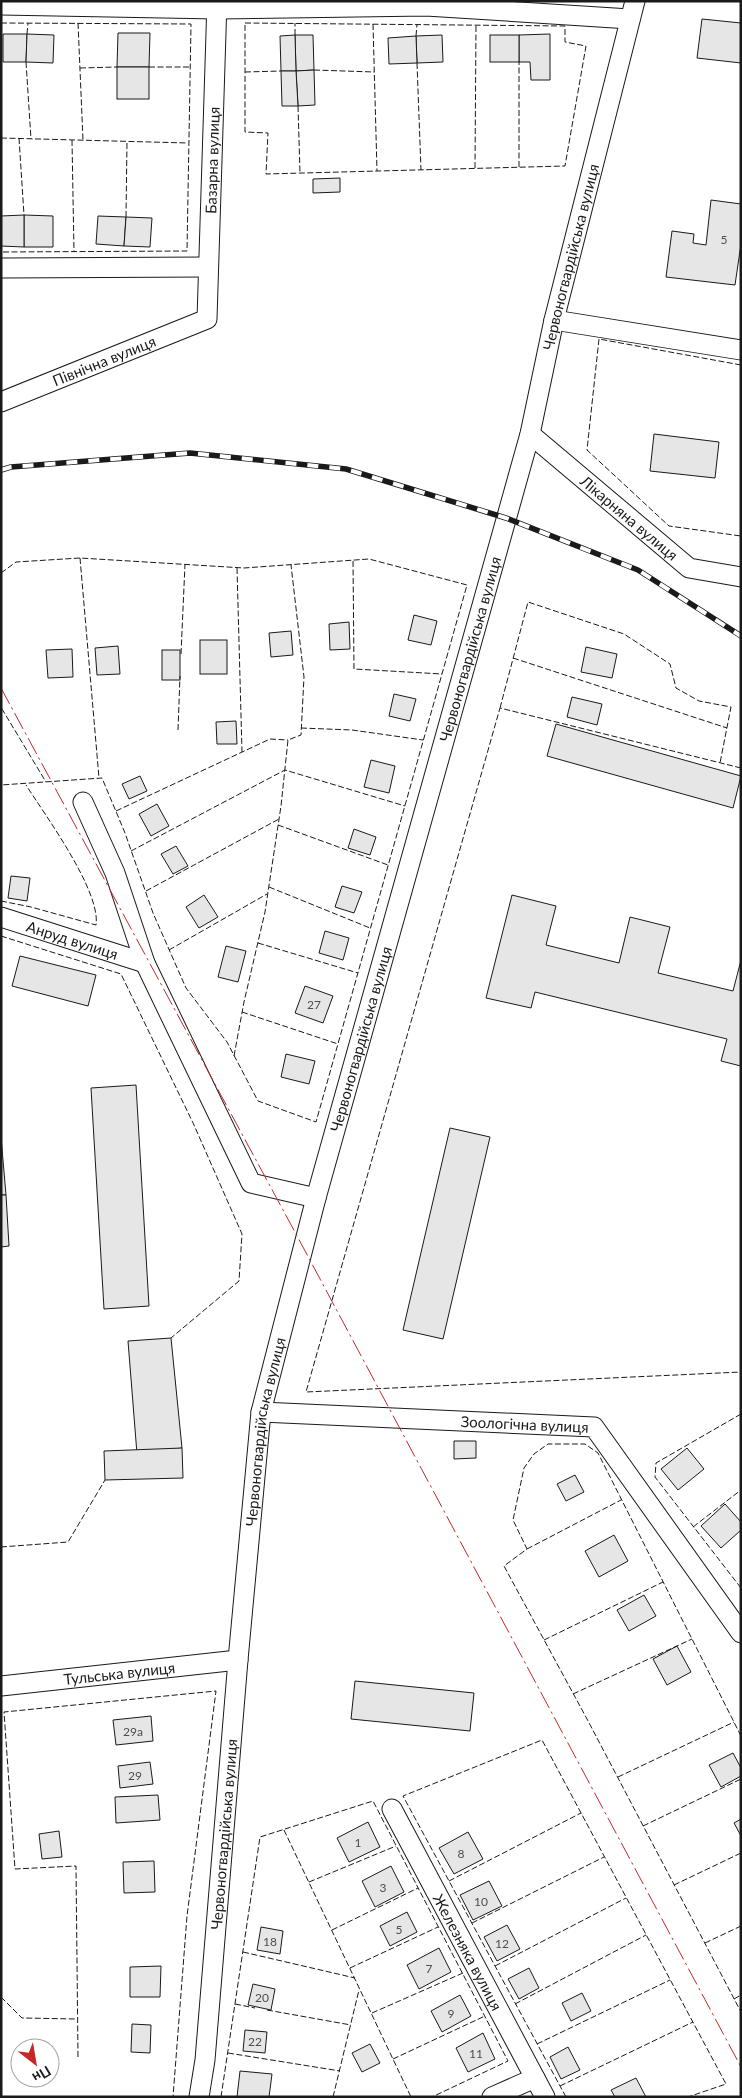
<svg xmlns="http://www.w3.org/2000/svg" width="742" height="2098" viewBox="0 0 742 2098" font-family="Lato,sans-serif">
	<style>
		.building { fill: #e6e6e6; stroke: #1a1a1a }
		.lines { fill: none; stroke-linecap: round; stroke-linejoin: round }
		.minor-casing { stroke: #1a1a1a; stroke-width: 21 }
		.minor { stroke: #fff; stroke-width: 19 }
		.rail-casing { stroke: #1a1a1a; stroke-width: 5.5 }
		.rail { stroke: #fff; stroke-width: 4; stroke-dasharray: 11; stroke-linecap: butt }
		.fence { stroke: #1a1a1a; stroke-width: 1; stroke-dasharray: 6 2.5; stroke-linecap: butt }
		.power { stroke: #c62828; stroke-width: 1; stroke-dasharray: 18 4 2.5 4; stroke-linecap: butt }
		.labels { text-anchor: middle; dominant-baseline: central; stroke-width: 4; stroke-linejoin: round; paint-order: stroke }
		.number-label { font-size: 12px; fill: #4d4d4d }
		.street-label { font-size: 15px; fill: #1a1a1a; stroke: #fff }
	</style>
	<rect width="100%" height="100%" fill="#fff"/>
	<g class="building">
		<polygon points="702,19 741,23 741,63 697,58"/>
		<polygon points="118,33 150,33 149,67 117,67"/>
		<polygon points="3,34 27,34 26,62 3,62"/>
		<polygon points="27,34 54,35 53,63 26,62"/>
		<polygon points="550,34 550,80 531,80 530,62 519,62 519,35"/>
		<polygon points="295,35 313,35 314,70 296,71"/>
		<polygon points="295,35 296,71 281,71 280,36"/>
		<polygon points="442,35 443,62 417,63 416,36"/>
		<rect x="490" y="35" width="29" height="27"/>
		<polygon points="416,36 417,63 389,64 388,38"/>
		<rect x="117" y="67" width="32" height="32"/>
		<polygon points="314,70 315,105 298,106 296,71"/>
		<polygon points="281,71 296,71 298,106 282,106"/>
		<polygon points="340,178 340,192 313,193 313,179"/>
		<polygon points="711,200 741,204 741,244 735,285 666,277 672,231 694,234 693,243 706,245"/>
		<polygon points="24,215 53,216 53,247 24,247"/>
		<polygon points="24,215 24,247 1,246 1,216"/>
		<polygon points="98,216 126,217 124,246 96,244"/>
		<polygon points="126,217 152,218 150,247 124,246"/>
		<polygon points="654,434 719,442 715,478 650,471"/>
		<polygon points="414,615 437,621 431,645 408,640"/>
		<polygon points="349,622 350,649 330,650 329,624"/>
		<polygon points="291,631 293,655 271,657 269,633"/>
		<rect x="200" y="640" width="27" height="34"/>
		<polygon points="118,646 120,674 97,675 95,648"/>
		<polygon points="586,647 617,654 612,678 581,672"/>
		<polygon points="72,649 73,677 48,678 46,650"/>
		<rect x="162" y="650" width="18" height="30"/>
		<polygon points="394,694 416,699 410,721 389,716"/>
		<polygon points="572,697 602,704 597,725 567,717"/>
		<polygon points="236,721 237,744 217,744 216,722"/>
		<polygon points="556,724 741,776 733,808 547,756"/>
		<polygon points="371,760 395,766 389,793 364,787"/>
		<polygon points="140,776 147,791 129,799 122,784"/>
		<polygon points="157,804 169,826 151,836 139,814"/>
		<polygon points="354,829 376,837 370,855 348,848"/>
		<polygon points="176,846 188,866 173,874 161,854"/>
		<polygon points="11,876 30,878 27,901 8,898"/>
		<polygon points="342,886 362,892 354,913 335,907"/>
		<polygon points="204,895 218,917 199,928 186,907"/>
		<polygon points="512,895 556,906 546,945 619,963 630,917 670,927 658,973 733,991 741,960 741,1066 721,1061 727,1039 535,992 531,1008 486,998"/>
		<polygon points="325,931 349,938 343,960 319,953"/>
		<polygon points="226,946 246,951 238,982 218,977"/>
		<polygon points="20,956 96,975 88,1006 12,986"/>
		<polygon points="305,986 333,996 323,1023 295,1013"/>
		<polygon points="286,1054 315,1061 309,1084 281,1077"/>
		<polygon points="136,1085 149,1306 104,1309 91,1088"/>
		<polygon points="450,1128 490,1137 443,1339 403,1330"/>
		<polygon points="1,1137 6,1195 1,1195"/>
		<polygon points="1,1195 6,1195 9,1246 1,1247"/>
		<polygon points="171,1338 182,1448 137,1454 128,1341"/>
		<polygon points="454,1441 476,1441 476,1458 454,1459"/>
		<polygon points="182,1448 183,1478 105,1480 104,1451"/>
		<polygon points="687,1448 704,1469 678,1490 661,1469"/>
		<polygon points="575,1475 584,1492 566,1501 557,1484"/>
		<polygon points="725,1504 741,1522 741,1530 721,1548 701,1526"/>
		<polygon points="614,1535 628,1561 599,1577 585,1551"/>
		<polygon points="644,1595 656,1616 629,1631 617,1610"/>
		<polygon points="677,1646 691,1672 667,1685 653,1659"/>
		<polygon points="355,1681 474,1693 470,1731 351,1719"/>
		<polygon points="151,1716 153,1741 116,1745 113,1720"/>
		<polygon points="733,1753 741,1768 741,1776 721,1787 709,1765"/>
		<polygon points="150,1762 153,1784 120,1788 118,1766"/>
		<polygon points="158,1795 160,1820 116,1823 115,1797"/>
		<polygon points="741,1819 741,1836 734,1823"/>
		<polygon points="368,1822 380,1847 349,1862 337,1838"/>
		<polygon points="59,1831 62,1857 42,1859 39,1834"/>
		<polygon points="468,1832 483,1859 454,1874 439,1848"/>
		<polygon points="154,1861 155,1892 124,1893 123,1862"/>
		<polygon points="391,1866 404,1892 375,1907 362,1881"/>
		<polygon points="489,1881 502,1906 473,1920 460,1895"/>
		<polygon points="407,1912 417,1932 390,1946 380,1926"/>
		<polygon points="507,1925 520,1949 497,1961 484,1937"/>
		<polygon points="261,1927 283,1931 280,1954 257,1950"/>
		<polygon points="439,1948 451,1972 419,1989 407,1965"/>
		<polygon points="161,1966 160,1997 130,1997 130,1967"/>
		<polygon points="529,1968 539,1988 519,1999 508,1979"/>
		<polygon points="253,1984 275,1989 271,2010 248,2005"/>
		<polygon points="582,1993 591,2011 571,2021 562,2003"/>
		<polygon points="460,1995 471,2016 442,2032 431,2011"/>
		<polygon points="132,2024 151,2025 150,2053 131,2052"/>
		<polygon points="245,2030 267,2032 265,2053 243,2051"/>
		<polygon points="483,2033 495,2059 468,2072 456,2048"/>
		<polygon points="370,2044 380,2063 362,2072 352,2053"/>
		<polygon points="568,2047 580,2070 561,2079 550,2057"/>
		<polygon points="240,2071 272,2074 269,2097 237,2097"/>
		<polygon points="636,2078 646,2097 615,2097 611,2090"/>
	</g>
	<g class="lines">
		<g class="minor-casing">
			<g id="minor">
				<polyline points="1,5 217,9 426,6 630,19"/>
				<polyline points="1,268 208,267"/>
				<polyline points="554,320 741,350"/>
				<path id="s1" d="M1,402L207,319L217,1"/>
				<path id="s2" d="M530,434L689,568L741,577"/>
				<polyline points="83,802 115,873 145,963 251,1183 316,1198"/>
				<path id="s3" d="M1,917L145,963"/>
				<path id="s4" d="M261,1412L594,1427L741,1633"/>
				<path id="s5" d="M1,1686L238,1660"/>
				<path id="s6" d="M392,1809L545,2097"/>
				<path id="s7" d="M199,2097L205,2060L238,1660L261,1412L316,1198L530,434L554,320L635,1"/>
				<polyline points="492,2097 535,2078"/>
			</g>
		</g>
		<use href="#minor" class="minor"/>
		<g class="rail-casing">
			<polyline id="rail" points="1,470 11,467 190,453 346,469 506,518 638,570 741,636"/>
		</g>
		<use href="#rail" class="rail"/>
		<g class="fence">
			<polyline points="1,23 191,24 187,251 1,252"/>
			<polyline points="78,23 83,140"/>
			<polygon points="245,23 565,26 565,42 586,46 565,166 266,174 268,133 245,132"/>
			<polyline points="373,24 377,171"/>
			<polyline points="27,34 28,23"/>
			<polyline points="295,35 295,23"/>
			<polyline points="416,36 417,24"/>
			<polyline points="26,62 31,139"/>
			<polyline points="417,63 421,170"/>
			<polyline points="149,67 190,67"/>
			<polyline points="80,68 117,67"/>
			<polyline points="314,70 374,72"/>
			<polyline points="245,72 281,71"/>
			<polyline points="298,106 300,173"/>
			<polyline points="1,138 188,143"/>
			<polyline points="19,138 24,215"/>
			<polyline points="72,140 74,252"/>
			<polyline points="519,167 519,62"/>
			<polyline points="475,168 476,25"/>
			<polyline points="126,217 127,141"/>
			<polyline points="741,365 599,339 587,450 669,526 741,536"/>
			<polyline points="80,558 99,778"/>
			<polyline points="353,561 354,669 442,674"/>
			<polyline points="237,568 242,752"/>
			<polyline points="1,573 16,562 80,558 244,568 369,559 467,585 316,1122 258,1101 227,1042 186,988 153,913 125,833 102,778 1,785"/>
			<polyline points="181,654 185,564"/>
			<polyline points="513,658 727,728"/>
			<polyline points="1,700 2,709 46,782"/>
			<polyline points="500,708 528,602 624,634 670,664 676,688 699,701 731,707 720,763"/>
			<polyline points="301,728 352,730 423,740"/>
			<polyline points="178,730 180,676"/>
			<polyline points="741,768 500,708 306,1392 741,1372"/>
			<polyline points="116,811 270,739 288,740"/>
			<polyline points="278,825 388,865"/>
			<polyline points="131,851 285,770 405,806"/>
			<polyline points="269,887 370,928"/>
			<polyline points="146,891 279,819"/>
			<path d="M1,901L31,907L96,925C101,891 45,815 26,785"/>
			<polyline points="1,936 121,974 194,1125 242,1234 239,1281 171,1338"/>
			<polyline points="258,943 358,973"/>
			<polyline points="169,950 267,894"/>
			<polyline points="242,1012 338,1044"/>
			<polyline points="234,1056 244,1002 265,912 281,806 288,740 301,735 304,677 291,565"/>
			<polyline points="741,1414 656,1463 655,1477 741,1588"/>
			<polyline points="693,1527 741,1490"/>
			<polyline points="1,1547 68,1542 105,1480"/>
			<polyline points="527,1549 621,1500"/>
			<polyline points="544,1640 663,1582"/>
			<polyline points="573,1694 692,1639"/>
			<polyline points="741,1736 598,1453 585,1444 548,1444 534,1454 524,1468 513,1520 527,1549 504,1566 587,1719 741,2012"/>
			<polyline points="618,1777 734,1722"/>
			<polyline points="643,1826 741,1779"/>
			<polyline points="284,1830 411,2097"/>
			<polyline points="449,1881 581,1813"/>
			<polyline points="309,1882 396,1846"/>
			<polyline points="674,1885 741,1853"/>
			<polyline points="472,1923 604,1857"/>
			<polyline points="332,1930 418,1888"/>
			<polyline points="705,1943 741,1926"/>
			<polyline points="243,1952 355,1978"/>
			<polyline points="495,1966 626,1898"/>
			<polyline points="350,1968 438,1927"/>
			<polyline points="1,1997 22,2018 77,2019"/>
			<polyline points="734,1999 741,1995"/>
			<polyline points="235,2004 255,2008"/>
			<polyline points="515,2004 646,1935"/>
			<polyline points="267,2010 351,2025"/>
			<polyline points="372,2013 463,1973"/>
			<polyline points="537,2044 670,1980"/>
			<polyline points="228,2053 340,2071"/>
			<polyline points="78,2057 76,1866 15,1869 4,1712 216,1691 187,1916 173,2097"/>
			<polyline points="393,2059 485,2016"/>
			<polyline points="560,2086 693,2022"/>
			<polyline points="221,2097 260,1837 373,1801 508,2061 432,2097"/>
			<polyline points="333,2097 359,1990"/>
			<polyline points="566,2097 403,1796 542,1740 726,2084 688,2097"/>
		</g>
		<polyline class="power" points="1,688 296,1234 741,2067"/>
	</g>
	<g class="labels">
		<g class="number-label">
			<text x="724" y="239">5</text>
			<text x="314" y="1004">27</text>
			<text x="133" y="1731">29а</text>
			<text x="135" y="1775">29</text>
			<text x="358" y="1842">1</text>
			<text x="461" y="1853">8</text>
			<text x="383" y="1887">3</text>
			<text x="481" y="1901">10</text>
			<text x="399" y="1929">5</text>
			<text x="270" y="1941">18</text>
			<text x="502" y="1943">12</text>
			<text x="429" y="1968">7</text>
			<text x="262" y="1997">20</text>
			<text x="451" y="2013">9</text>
			<text x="255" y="2041">22</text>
			<text x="476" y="2053">11</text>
		</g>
		<g class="street-label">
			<text stroke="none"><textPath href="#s1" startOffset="381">Базарна вулиця</textPath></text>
			<text stroke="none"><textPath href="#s7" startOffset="1884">Червоногвардійська вулиця</textPath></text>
			<text stroke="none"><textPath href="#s1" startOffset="111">Північна вулиця</textPath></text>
			<text stroke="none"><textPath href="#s2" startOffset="130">Лікарняна вулиця</textPath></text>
			<text stroke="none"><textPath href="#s7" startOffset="1479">Червоногвардійська вулиця</textPath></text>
			<text stroke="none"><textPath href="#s3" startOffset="75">Анруд вулиця</textPath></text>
			<text stroke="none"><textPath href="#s7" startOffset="1074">Червоногвардійська вулиця</textPath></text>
			<text stroke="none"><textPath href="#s4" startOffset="264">Зоологічна вулиця</textPath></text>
			<text stroke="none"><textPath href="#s7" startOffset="669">Червоногвардійська вулиця</textPath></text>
			<text stroke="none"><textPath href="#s5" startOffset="119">Тульська вулиця</textPath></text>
			<text stroke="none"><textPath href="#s7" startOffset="264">Червоногвардійська вулиця</textPath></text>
			<text stroke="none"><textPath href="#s6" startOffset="162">Железняка вулиця</textPath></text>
		</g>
	</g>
	<rect width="742" height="2098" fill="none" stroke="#1a1a1a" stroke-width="5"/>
	<g transform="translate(35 2063) rotate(149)"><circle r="24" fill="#ffffff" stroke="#a3a3a3"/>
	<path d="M0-4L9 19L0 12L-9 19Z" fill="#c62828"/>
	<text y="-8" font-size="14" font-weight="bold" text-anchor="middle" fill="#1a1a1a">Пн</text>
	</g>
</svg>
